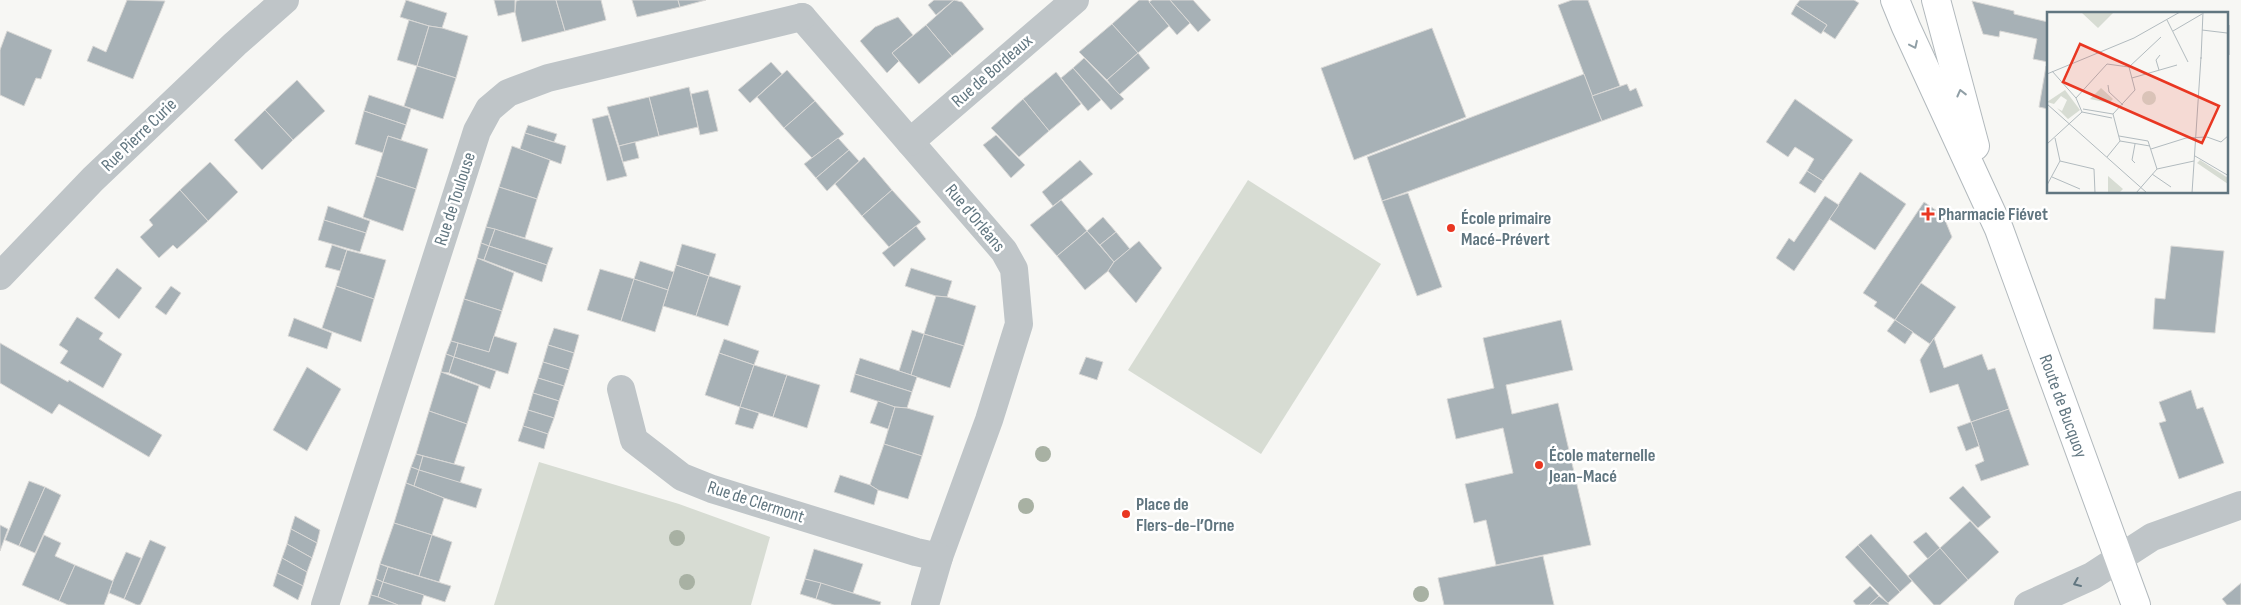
<svg xmlns="http://www.w3.org/2000/svg" width="2241" height="605" viewBox="0 0 2241 605" font-family="'Sofia Sans Condensed',sans-serif">
	<style>
		.green { fill: #d7dcd3 }
		.building { fill: #a7b1b6; stroke: #d9d8d6 }
		.lines { fill: none; stroke-linecap: round; stroke-linejoin: round }
		.secondary-casing { stroke: #b2b9bd; stroke-width: 30 }
		.street { stroke: #bfc5c8; stroke-width: 28 }
		.secondary { stroke: #fff; stroke-width: 28 }
		.tree { fill: #a8b1a3 }
		.oneway { stroke: #909fa6 }
		.oneway2 { stroke: #617680 }
		.poi-dot { fill: #e93722; stroke: #fff; stroke-width: 2 }
		.labels { text-anchor: middle; dominant-baseline: central; stroke-width: 5; stroke-linejoin: round; paint-order: stroke }
		.street-label { font-size: 18px; fill: #617680; stroke: #fff }
		.poi-label { font-size: 18px; font-weight: bold; fill: #617680; stroke: #fff; text-anchor: start }
		.inset-road { fill: none; stroke: #b2bbbf; stroke-width: 1 }
		.view { fill: #e93722; fill-opacity: 0.15; stroke: #e93722; stroke-width: 2.5 }
		.inset-edge { fill: none; stroke: #617680; stroke-width: 2.5 }
	</style>
	<rect width="100%" height="100%" fill="#f7f7f4"/>
	<g class="green">
		<polygon points="1248,180 1381,264 1261,454 1128,370"/>
		<polygon points="539,462 679,504 770,537 751,605 494,605"/>
	</g>
	<g class="building">
		<polygon points="127,0 165,1 133,79 87,61 93,46 106,52"/>
		<polygon points="406,0 447,13 442,28 429,26 400,17"/>
		<polygon points="494,0 515,0 515,12 498,16"/>
		<polygon points="520,0 556,0 565,31 522,42 515,12 516,1"/>
		<polygon points="556,0 601,0 606,20 565,31"/>
		<polygon points="632,0 678,0 680,7 637,17"/>
		<polygon points="678,0 706,0 680,7"/>
		<polygon points="934,0 954,0 936,15 928,5"/>
		<polygon points="954,0 962,2 984,29 952,56 926,25"/>
		<polygon points="1139,0 1148,0 1169,26 1138,53 1112,24"/>
		<polygon points="1152,0 1170,0 1190,23 1177,35 1149,2"/>
		<polygon points="1170,0 1193,0 1211,20 1198,32"/>
		<polygon points="1572,0 1588,0 1620,86 1592,96 1558,5"/>
		<polygon points="1800,0 1854,0 1859,3 1835,39 1823,31 1827,25 1796,5"/>
		<polygon points="1972,1 2014,11 2014,14 2048,22 2048,62 2033,59 2037,39 2000,31 1999,37 1983,34"/>
		<polygon points="1796,5 1827,25 1821,34 1791,14"/>
		<polygon points="898,17 913,35 892,53 899,61 887,73 860,41 875,27"/>
		<polygon points="409,20 429,26 417,66 397,60"/>
		<polygon points="1112,24 1138,53 1107,80 1079,52"/>
		<polygon points="926,25 952,56 919,84 892,53"/>
		<polygon points="429,26 442,28 468,36 456,78 417,66"/>
		<polygon points="1432,28 1466,117 1354,160 1321,68"/>
		<polygon points="7,31 52,50 41,79 36,78 24,106 0,95 0,50"/>
		<polygon points="1138,53 1150,68 1119,95 1107,80"/>
		<polygon points="1084,58 1124,99 1111,110 1073,68"/>
		<polygon points="771,62 782,74 750,103 738,90"/>
		<polygon points="417,66 456,78 443,119 404,106"/>
		<polygon points="2046,66 2048,66 2048,109 2039,107"/>
		<polygon points="1073,68 1101,100 1088,111 1061,78"/>
		<polygon points="787,70 815,101 784,128 757,97"/>
		<polygon points="1056,72 1081,104 1049,131 1023,99"/>
		<polygon points="1584,74 1602,121 1382,201 1367,157"/>
		<polygon points="297,80 325,111 293,140 265,110"/>
		<polygon points="1627,84 1630,91 1636,88 1643,106 1602,121 1592,96"/>
		<polygon points="689,87 698,127 659,136 649,97"/>
		<polygon points="708,90 718,131 700,135 691,94"/>
		<polygon points="369,95 411,109 406,125 364,111"/>
		<polygon points="649,97 659,136 619,146 607,107"/>
		<polygon points="1023,99 1049,131 1019,157 991,128"/>
		<polygon points="1795,99 1853,140 1823,181 1807,171 1814,159 1795,147 1788,157 1766,142"/>
		<polygon points="815,101 844,134 812,158 784,128"/>
		<polygon points="265,110 293,140 262,170 234,140"/>
		<polygon points="364,111 406,125 401,140 388,136 383,153 355,144"/>
		<polygon points="608,115 627,176 607,181 592,119"/>
		<polygon points="528,125 557,134 554,142 525,133"/>
		<polygon points="525,133 566,146 561,164 520,149"/>
		<polygon points="996,135 1025,165 1011,178 983,145"/>
		<polygon points="388,136 428,149 416,189 376,176"/>
		<polygon points="838,138 849,150 816,178 804,164"/>
		<polygon points="635,142 639,158 623,162 619,146"/>
		<polygon points="512,146 550,160 537,199 499,187"/>
		<polygon points="849,150 859,161 827,191 816,178"/>
		<polygon points="864,157 892,190 862,216 835,184"/>
		<polygon points="1080,160 1093,174 1053,206 1042,192"/>
		<polygon points="210,162 238,192 208,221 180,190"/>
		<polygon points="1807,171 1823,181 1815,193 1799,183"/>
		<polygon points="1860,172 1906,204 1875,250 1829,219"/>
		<polygon points="376,176 416,189 403,231 363,217"/>
		<polygon points="499,187 537,199 525,238 486,227"/>
		<polygon points="180,190 208,221 177,249 173,245 159,258 140,237 153,225 149,220"/>
		<polygon points="892,190 921,222 889,247 862,216"/>
		<polygon points="1408,193 1442,287 1417,296 1382,201"/>
		<polygon points="1825,196 1839,205 1794,271 1776,258 1789,238 1794,242"/>
		<polygon points="1061,200 1087,231 1057,256 1030,225"/>
		<polygon points="1924,202 1943,215 1952,237 1895,320 1874,306 1877,302 1863,293"/>
		<polygon points="328,206 370,221 366,233 324,220"/>
		<polygon points="1103,217 1116,232 1100,245 1087,231"/>
		<polygon points="324,220 366,233 360,252 318,240"/>
		<polygon points="916,226 926,239 894,267 882,253"/>
		<polygon points="486,227 495,229 489,246 481,243"/>
		<polygon points="495,229 553,248 547,265 489,246"/>
		<polygon points="1087,231 1114,262 1108,271 1085,290 1057,256"/>
		<polygon points="1116,232 1130,249 1114,262 1100,245"/>
		<polygon points="1139,241 1162,268 1136,303 1108,271 1114,262"/>
		<polygon points="481,243 489,246 484,260 477,258"/>
		<polygon points="682,244 716,254 709,276 676,265"/>
		<polygon points="332,245 347,250 340,271 325,267"/>
		<polygon points="489,246 547,265 542,282 484,260"/>
		<polygon points="2171,246 2224,251 2215,333 2153,329 2155,298 2165,299"/>
		<polygon points="347,250 386,260 374,299 336,286"/>
		<polygon points="477,258 514,273 502,311 464,299"/>
		<polygon points="640,261 674,272 668,290 634,279"/>
		<polygon points="676,265 709,276 696,316 663,306"/>
		<polygon points="117,268 142,288 119,319 94,298"/>
		<polygon points="911,268 952,281 947,297 936,296 905,286"/>
		<polygon points="600,269 634,279 621,321 587,310"/>
		<polygon points="709,276 741,286 728,326 696,316"/>
		<polygon points="634,279 668,290 655,332 621,321"/>
		<polygon points="1921,283 1956,307 1930,344 1895,320"/>
		<polygon points="171,286 181,293 166,315 155,307"/>
		<polygon points="336,286 374,299 361,342 322,328"/>
		<polygon points="936,296 947,297 976,306 964,346 924,334"/>
		<polygon points="464,299 502,311 489,352 451,341"/>
		<polygon points="77,317 103,333 99,339 122,354 103,388 60,363 68,351 59,345"/>
		<polygon points="294,318 332,333 327,349 288,336"/>
		<polygon points="1561,320 1573,370 1506,385 1512,414 1558,403 1591,545 1496,565 1486,520 1474,523 1465,484 1513,473 1503,428 1456,439 1447,399 1494,388 1483,338"/>
		<polygon points="1895,320 1913,332 1905,344 1887,331"/>
		<polygon points="554,328 579,335 574,353 548,345"/>
		<polygon points="912,330 924,334 911,375 899,371"/>
		<polygon points="924,334 964,346 950,388 911,375"/>
		<polygon points="494,336 517,343 508,374 454,357 458,343 489,352"/>
		<polygon points="1934,338 1944,368 1982,354 1988,370 1995,368 2009,409 1971,422 1958,384 1930,393 1920,360"/>
		<polygon points="724,339 759,351 754,365 719,353"/>
		<polygon points="451,341 458,343 454,357 446,354"/>
		<polygon points="0,343 68,382 69,380 162,435 149,457 59,404 52,414 0,383"/>
		<polygon points="548,345 574,353 569,370 543,362"/>
		<polygon points="719,353 754,365 740,407 705,395"/>
		<polygon points="446,354 454,357 449,373 441,372"/>
		<polygon points="454,357 496,371 490,389 449,373"/>
		<polygon points="1086,357 1103,362 1097,380 1079,374"/>
		<polygon points="860,358 917,377 912,392 855,374"/>
		<polygon points="543,362 569,370 564,386 538,378"/>
		<polygon points="754,365 787,375 773,417 740,407"/>
		<polygon points="307,367 341,389 307,451 273,430"/>
		<polygon points="441,372 479,386 467,424 429,411"/>
		<polygon points="855,374 912,392 907,408 895,407 850,392"/>
		<polygon points="787,375 820,385 807,428 773,417"/>
		<polygon points="538,378 564,386 559,401 533,393"/>
		<polygon points="2191,390 2197,409 2203,407 2224,463 2179,479 2159,423 2166,421 2159,402"/>
		<polygon points="533,393 559,401 554,418 528,410"/>
		<polygon points="878,401 895,407 888,429 870,423"/>
		<polygon points="740,407 759,413 753,429 735,424"/>
		<polygon points="895,407 907,408 934,416 922,456 884,444"/>
		<polygon points="2009,409 2029,465 1981,481 1975,465 1984,461 1971,422"/>
		<polygon points="528,410 554,418 548,434 523,426"/>
		<polygon points="429,411 467,424 454,464 416,454"/>
		<polygon points="1971,422 1979,446 1966,451 1957,427"/>
		<polygon points="523,426 548,434 544,449 518,441"/>
		<polygon points="884,444 922,456 908,499 878,490 870,485"/>
		<polygon points="416,454 423,456 419,470 411,467"/>
		<polygon points="423,456 465,467 460,483 419,470"/>
		<polygon points="411,467 419,470 414,486 406,483"/>
		<polygon points="419,470 482,489 476,508 444,498 414,486"/>
		<polygon points="840,475 870,485 878,490 874,505 834,492"/>
		<polygon points="29,481 45,487 19,546 5,540"/>
		<polygon points="406,483 444,498 432,535 394,523"/>
		<polygon points="1963,486 1991,517 1978,528 1949,498"/>
		<polygon points="45,487 61,495 35,553 19,546"/>
		<polygon points="295,516 320,530 317,543 291,529"/>
		<polygon points="1970,521 1999,552 1968,580 1940,548"/>
		<polygon points="394,523 432,535 419,576 380,564"/>
		<polygon points="0,525 8,529 0,551"/>
		<polygon points="291,529 317,543 312,558 287,544"/>
		<polygon points="1926,532 1940,548 1928,559 1913,542"/>
		<polygon points="1871,534 1912,581 1900,592 1858,545"/>
		<polygon points="44,535 61,543 55,556 75,565 59,601 22,585"/>
		<polygon points="432,535 452,542 439,582 419,576"/>
		<polygon points="150,540 166,547 142,602 140,605 137,605 124,599"/>
		<polygon points="287,544 312,558 307,572 282,558"/>
		<polygon points="1858,545 1900,592 1888,603 1845,557"/>
		<polygon points="1940,548 1968,580 1940,605 1934,605 1908,576"/>
		<polygon points="814,549 863,564 853,593 805,579"/>
		<polygon points="126,552 141,558 124,599 109,593 113,581"/>
		<polygon points="1543,556 1554,605 1444,605 1438,578"/>
		<polygon points="282,558 307,572 303,586 277,573"/>
		<polygon points="380,564 388,567 383,582 376,579"/>
		<polygon points="75,565 113,581 104,605 68,605 59,601"/>
		<polygon points="388,567 451,586 445,602 383,582"/>
		<polygon points="277,573 303,586 298,600 273,586"/>
		<polygon points="376,579 383,582 378,597 371,595"/>
		<polygon points="805,579 821,583 816,599 800,594"/>
		<polygon points="383,582 424,595 421,605 398,605 378,597"/>
		<polygon points="821,583 881,602 880,605 834,605 816,599"/>
		<polygon points="2241,583 2241,605 2227,605 2222,599"/>
		<polygon points="1870,586 1879,596 1869,605 1856,605 1853,601"/>
		<polygon points="371,595 378,597 398,605 368,605"/>
		<polygon points="1879,596 1888,603 1889,605 1869,605"/>
	</g>
	<g class="lines">
		<g class="secondary-casing">
			<g id="secondary">
				<path id="s1" d="M1895,0L1906,27L1999,229L2136,605"/>
				<polyline points="1936,0 1975,146"/>
			</g>
		</g>
		<g class="street">
			<polyline points="802,17 1004,251 1014,269 1019,324 989,420 939,557 925,605"/>
			<polyline points="910,142 1075,0"/>
			<polyline points="0,276 93,179 235,44 285,0"/>
			<polyline points="621,389 634,440 682,477 712,489 916,552 939,557"/>
			<polyline points="325,605 477,131 489,109 508,93 548,78 802,17"/>
			<polyline points="2028,605 2092,576 2152,537 2241,505"/>
		</g>
		<use href="#secondary" class="secondary"/>
	</g>
	<g class="tree">
		<circle cx="1043" cy="454" r="8"/>
		<circle cx="1026" cy="506" r="8"/>
		<circle cx="677" cy="538" r="8"/>
		<circle cx="687" cy="582" r="8"/>
		<circle cx="1421" cy="594" r="8"/>
	</g>
	<defs><path id="oneway-chevron" d="M-2-3.5L2.5 0L-2 3.5" fill="none" stroke-width="1.6" stroke-linecap="round" stroke-linejoin="round" transform="scale(1.25)"/></defs>
	<g class="oneway">
		<use href="#oneway-chevron" transform="translate(1914 45) rotate(65)"/>
		<use href="#oneway-chevron" transform="translate(1961 93) rotate(-104)"/>
	</g>
	<use class="oneway2" href="#oneway-chevron" transform="translate(2077 583) rotate(157)"/>
	<g class="poi-dot">
		<path d="M1925.5 206.5h5v5h5v5h-5v5h-5v-5h-5v-5h5z"/>
		<circle cx="1451" cy="228" r="5"/>
		<circle cx="1539" cy="465" r="5"/>
		<circle cx="1126" cy="514" r="5"/>
	</g>
	<g class="labels">
		<g class="street-label">
			<text transform="translate(992 71) rotate(-41)">Rue de Bordeaux</text>
			<text transform="translate(139 135) rotate(-44)">Rue Pierre Curie</text>
			<text transform="translate(455 199) rotate(-72)">Rue de Toulouse</text>
			<text transform="translate(975 218) rotate(50)">Rue d'Orléans</text>
			<text stroke="none"><textPath href="#s1" startOffset="440">Route de Bucquoy</textPath></text>
			<text transform="translate(756 502) rotate(18)">Rue de Clermont</text>
		</g>
		<g class="poi-label">
			<text x="1938" y="214">Pharmacie Fiévet</text>
			<text x="1461" y="218">École primaire<tspan x="1461" dy="21">Macé-Prévert</tspan></text>
			<text x="1549" y="455">École maternelle<tspan x="1549" dy="21">Jean-Macé</tspan></text>
			<text x="1136" y="504">Place de<tspan x="1136" dy="21">Flers-de-l’Orne</tspan></text>
		</g>
	</g>
	<g transform="translate(2047 12)">
		<rect width="181" height="181" fill="#f7f7f4"/>
		<path d="M34,0H67L51,16ZM54,76L66,87L62,91L43,87ZM18,78L33,98L21,107L10,96L15,99L20,88L14,84L7,92L0,90ZM95 86a7 7 0 1 1 14 0a7 7 0 1 1-14 0ZM153,148L181,166V172L150,151ZM61,164L76,177L72,181H61Z" fill="#d7dcd3"/>
		<path class="inset-road" d="M120,8L141,50M182,13V43M155,18L180,21M126,19L155,2M154,47L156,0M82,55L114,25M112,58L109,48L113,43M5,59L29,86L35,100M0,62L87,26L133,0M85,66L130,53M61,73L62,80L76,93M29,86L60,52L82,55M0,92L100,181M36,97L66,102L73,129M35,100L65,106M66,102L88,78L82,55M72,124L101,129L110,157M73,129L103,134M0,132L35,100M104,137L139,126L160,125L174,130L182,123M148,144L182,164M60,145L73,129M13,149L47,157L48,181M88,151L85,148L88,132M105,162L124,175M5,165L33,177M0,173L13,149L8,126M89,181L110,157L147,149M145,181L154,45"/>
		<path class="view" d="M33,32L172,94L155,131L16,70Z"/>
		<rect width="181" height="181" class="inset-edge"/>
	</g>
</svg>
